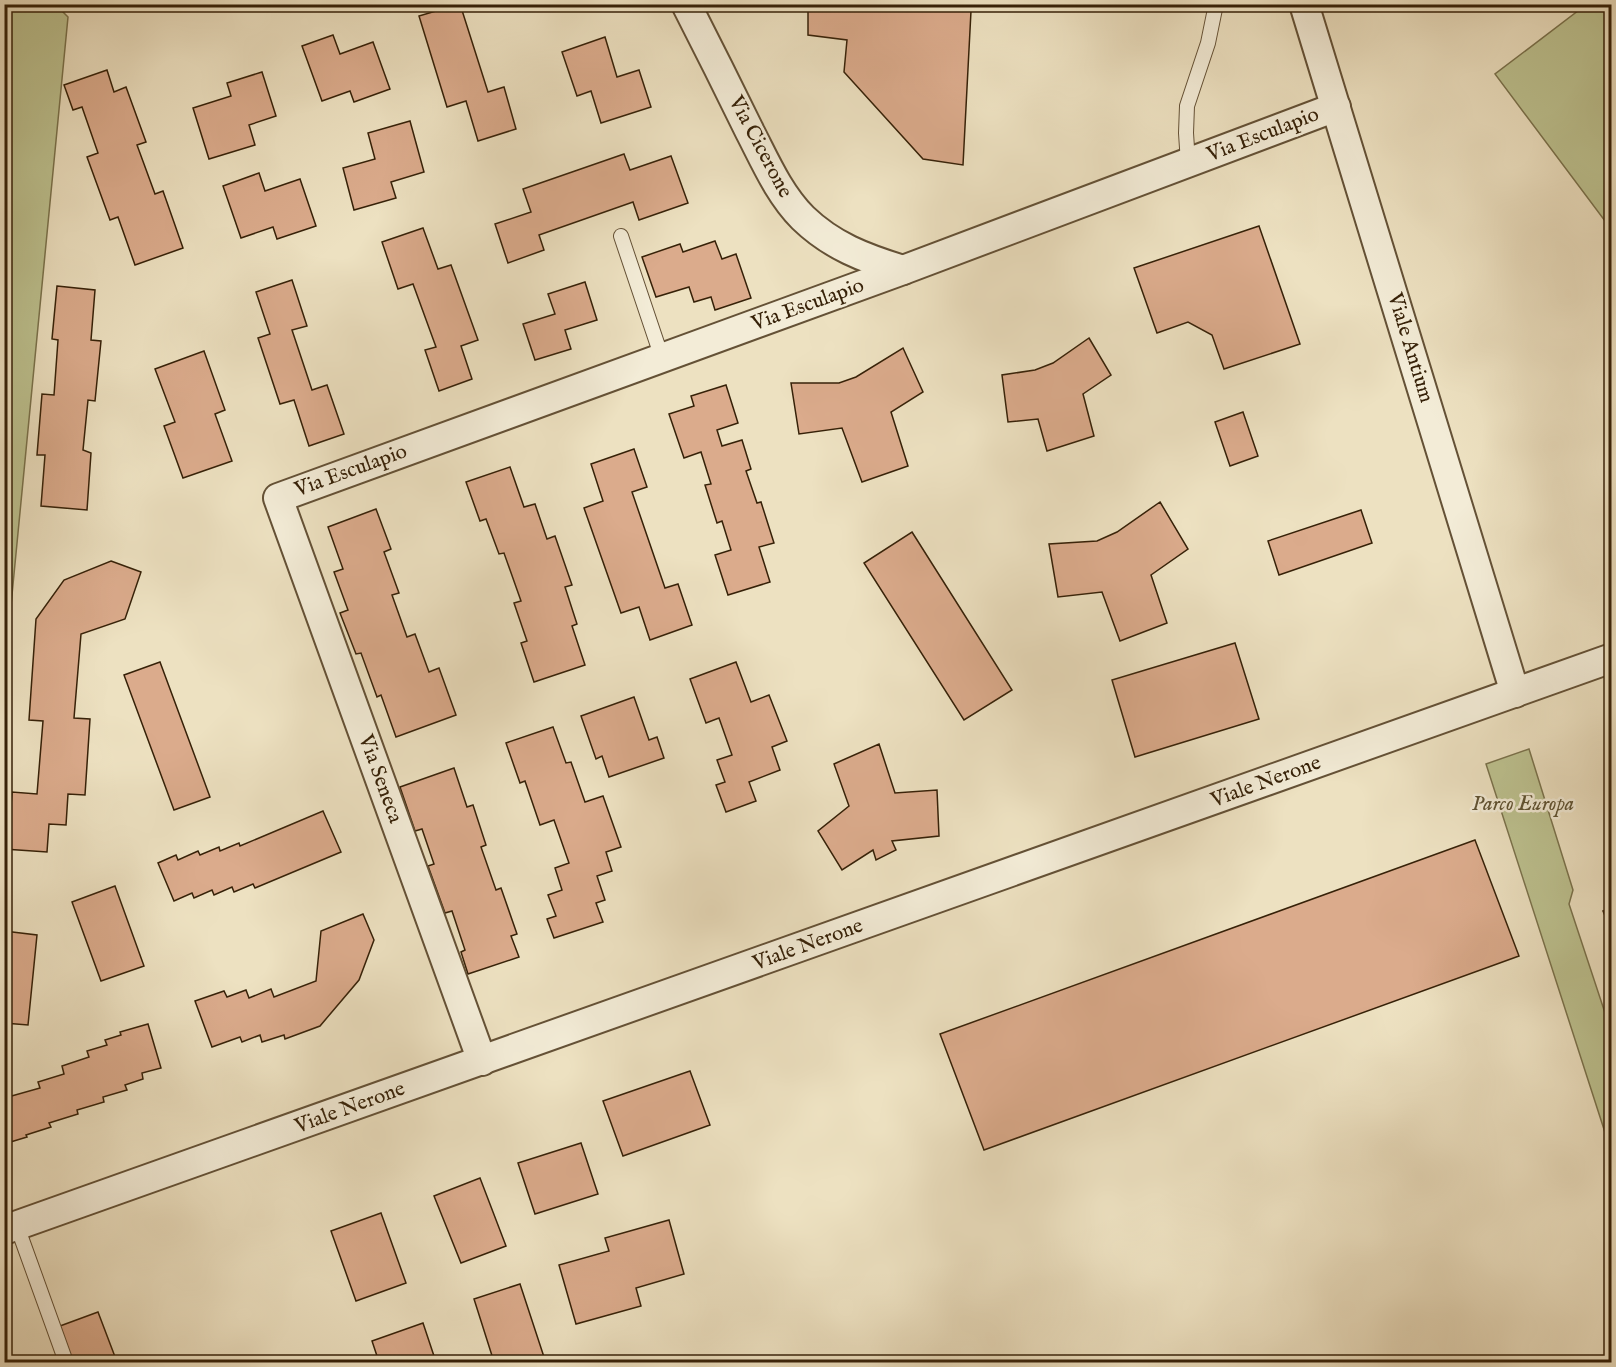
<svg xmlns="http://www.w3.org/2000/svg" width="1616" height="1367" viewBox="0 0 1616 1367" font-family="'IM FELL English',serif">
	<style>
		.green { fill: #bdc290; stroke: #7a724c; stroke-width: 1.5 }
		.building { fill: #dbab8c; stroke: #362108; stroke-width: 1.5 }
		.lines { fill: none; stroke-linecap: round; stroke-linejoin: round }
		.lane-casing { stroke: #645136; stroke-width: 16 }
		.street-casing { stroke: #645136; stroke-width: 32 }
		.lane { stroke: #f3ecd7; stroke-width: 14 }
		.street { stroke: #f3ecd7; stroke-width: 28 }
		.labels { text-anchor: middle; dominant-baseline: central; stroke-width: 5; stroke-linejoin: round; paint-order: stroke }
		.street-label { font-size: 21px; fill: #362108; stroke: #f3ecd7 }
		.park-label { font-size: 21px; font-style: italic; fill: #5e5131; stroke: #f3ecd7 }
	</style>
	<rect width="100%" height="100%" fill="#ede1c1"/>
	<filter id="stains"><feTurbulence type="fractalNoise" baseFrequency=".00333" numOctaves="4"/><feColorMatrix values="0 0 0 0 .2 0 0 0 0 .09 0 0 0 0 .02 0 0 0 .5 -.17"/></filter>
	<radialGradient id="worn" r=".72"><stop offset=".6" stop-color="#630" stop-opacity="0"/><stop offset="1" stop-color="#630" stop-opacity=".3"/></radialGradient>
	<g class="green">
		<polygon points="5,4 70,5 60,9 68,17 5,667"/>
		<polygon points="1587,4 1611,5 1611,229 1495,74"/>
		<polygon points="1529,749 1573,890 1569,904 1611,1031 1611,1151 1486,764"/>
	</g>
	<g class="building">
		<polygon points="434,4 460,4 488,92 504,87 516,129 478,141 466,101 447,107 419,16 436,11"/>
		<polygon points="808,4 977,4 971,11 963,165 923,159 844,72 847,40 808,35"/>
		<polygon points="333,35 340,54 373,42 390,89 354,102 350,91 322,101 302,46"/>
		<polygon points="605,37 617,77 639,70 651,107 601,123 591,91 577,96 562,52"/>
		<polygon points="107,70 114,92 126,87 146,142 137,145 155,194 163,191 183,248 135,265 118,217 110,220 87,157 98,153 82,107 73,110 64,85"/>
		<polygon points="262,72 276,116 249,125 255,145 209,159 193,108 231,96 227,83"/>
		<polygon points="410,121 424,172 391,182 396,198 354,210 343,168 375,159 368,133"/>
		<polygon points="624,154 630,170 671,156 688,203 639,220 633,202 539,235 544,250 508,263 495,224 531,212 523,189"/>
		<polygon points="259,173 265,191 300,179 316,226 277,239 273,227 241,238 223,186"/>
		<polygon points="1259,226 1300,344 1224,369 1212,335 1188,322 1157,333 1134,268"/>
		<polygon points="423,228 438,269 451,265 478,340 461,346 472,379 439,391 425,350 436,347 413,284 398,289 382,242"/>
		<polygon points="715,241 722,259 736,254 751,298 715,310 711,297 694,302 689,287 656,297 642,257 680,244 683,252"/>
		<polygon points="292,280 307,326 292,330 312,390 327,385 344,434 309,446 294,400 280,404 258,338 270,334 256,292"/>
		<polygon points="585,282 597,320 565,330 571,349 535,360 523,324 555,314 548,294"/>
		<polygon points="57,286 95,290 91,340 101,341 95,401 88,400 83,450 91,453 87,510 41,506 45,455 37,455 42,394 54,395 58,340 52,339"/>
		<polygon points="1089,338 1111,375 1083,394 1094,436 1047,451 1038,419 1008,422 1002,375 1035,370 1053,363"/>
		<polygon points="903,348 923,392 891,412 908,466 862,482 842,428 799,434 791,383 839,383 856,377"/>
		<polygon points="204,351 225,410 215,414 232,461 183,478 164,426 175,422 155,369"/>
		<polygon points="726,385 738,423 717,430 722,446 742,440 751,469 746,471 757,503 761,502 774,543 759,547 770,582 728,595 715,555 731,550 722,521 717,523 705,485 711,484 701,452 684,458 669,414 694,406 691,396"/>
		<polygon points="1243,412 1258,456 1230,466 1215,422"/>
		<polygon points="634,449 647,487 632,492 665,588 678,584 692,625 650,640 639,607 621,613 584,508 603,501 591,464"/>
		<polygon points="510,467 524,507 535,504 547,539 555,536 572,585 565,587 577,624 572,626 585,665 534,682 521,643 527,641 514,603 521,601 504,553 499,554 486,519 480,521 466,482"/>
		<polygon points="1160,502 1188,549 1151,575 1167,623 1120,641 1102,592 1058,597 1049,544 1097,541 1117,532"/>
		<polygon points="376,509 391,549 384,552 399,593 392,595 407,637 415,634 429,672 439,668 456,715 396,737 381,695 377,697 361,653 356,654 340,613 348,610 334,572 343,569 328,527"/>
		<polygon points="1361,510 1372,543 1279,575 1268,541"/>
		<polygon points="912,532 1012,690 964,720 864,563"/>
		<polygon points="111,561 141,572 125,619 81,634 74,718 90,719 85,795 68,794 66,825 49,824 47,852 4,849 4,819 10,819 12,792 37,794 43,721 29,720 36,619 64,580"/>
		<polygon points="1235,643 1259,719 1135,757 1112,680"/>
		<polygon points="160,662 210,797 174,810 124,675"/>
		<polygon points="736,662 751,702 769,695 787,741 772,747 780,770 749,782 756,801 726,812 716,785 725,782 717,760 732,755 719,718 706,723 690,679"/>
		<polygon points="634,697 649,740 657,737 664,758 609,777 602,756 596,759 581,716"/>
		<polygon points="553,727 566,763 571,762 585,802 603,796 621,847 606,852 612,871 597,876 605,900 596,903 603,922 554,938 547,919 556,916 548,895 562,890 555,868 569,863 554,820 540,825 525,781 520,783 506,743"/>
		<polygon points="879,744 895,793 937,790 939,836 892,841 896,850 876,860 873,850 842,870 818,831 849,806 834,764"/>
		<polygon points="454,768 467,807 473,805 486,845 481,847 496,890 501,888 517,934 511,936 519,957 468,974 461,952 465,950 452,911 445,913 428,866 434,864 422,829 415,831 400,787"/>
		<polygon points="323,811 341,852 255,888 253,884 234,892 232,887 214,895 212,890 194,898 192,893 174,901 158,863 176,855 178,860 198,851 200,855 219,847 220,851 239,843 240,846"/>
		<polygon points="1475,840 1519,956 984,1150 940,1034"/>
		<polygon points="115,886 144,966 101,981 72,902"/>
		<polygon points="1612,908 1612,933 1603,911"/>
		<polygon points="363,914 374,940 359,980 320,1026 285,1039 284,1035 262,1042 260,1035 242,1042 240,1037 212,1047 195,1001 224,991 227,997 246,990 249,998 271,989 274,997 316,981 321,931"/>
		<polygon points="4,931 37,935 28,1025 4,1023"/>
		<polygon points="148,1024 161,1068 142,1073 143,1079 125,1085 127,1090 103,1097 104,1102 77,1110 78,1114 49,1123 51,1127 26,1135 27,1137 4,1144 4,1103 10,1101 8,1097 40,1088 38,1082 64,1074 62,1066 89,1057 87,1051 107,1045 105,1040 121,1035 120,1032"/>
		<polygon points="690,1071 710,1125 623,1156 603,1101"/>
		<polygon points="581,1143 598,1194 535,1214 518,1163"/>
		<polygon points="480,1178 506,1246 461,1263 434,1196"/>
		<polygon points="381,1213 406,1283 356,1301 331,1231"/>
		<polygon points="669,1220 684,1274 636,1288 641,1306 576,1324 559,1265 609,1251 605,1238"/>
		<polygon points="520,1284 544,1357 526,1362 494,1362 474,1299"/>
		<polygon points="98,1312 117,1362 73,1362 60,1326"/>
		<polygon points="423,1323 436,1362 379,1362 372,1341"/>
		<polygon points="4,1346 10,1362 4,1362"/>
	</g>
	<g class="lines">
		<g class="lane-casing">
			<g id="lane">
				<polyline points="1188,163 1186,133 1187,106 1208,43 1216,4"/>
				<polyline points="621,236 662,358"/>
				<polyline points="17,1226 66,1362"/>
			</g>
		</g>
		<g class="street-casing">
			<g id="street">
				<path d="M686,4C708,47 729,89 750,132C765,161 779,194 803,218C832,246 864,258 903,270"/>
				<polyline points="1304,4 1515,693"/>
				<polyline points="482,1061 278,498 903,270 1336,107"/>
				<polyline points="4,1230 1612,658"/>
			</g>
		</g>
		<use href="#lane" class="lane"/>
		<use href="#street" class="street"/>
	</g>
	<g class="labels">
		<g class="street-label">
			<text transform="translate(1263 135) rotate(-21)">Via Esculapio</text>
			<text transform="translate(760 147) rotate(62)">Via Cicerone</text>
			<text transform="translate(808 305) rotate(-20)">Via Esculapio</text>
			<text transform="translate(1410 348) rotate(73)">Viale Antium</text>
			<text transform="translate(351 471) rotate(-20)">Via Esculapio</text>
			<text transform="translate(380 779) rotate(70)">Via Seneca</text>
			<text transform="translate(1266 782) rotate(-20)">Viale Nerone</text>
			<text transform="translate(808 945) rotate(-20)">Viale Nerone</text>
			<text transform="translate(350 1108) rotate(-20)">Viale Nerone</text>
		</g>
		<g class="park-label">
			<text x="1523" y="804">Parco Europa</text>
		</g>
	</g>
	<rect width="1616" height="1367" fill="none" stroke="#ede1c1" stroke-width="24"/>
	<rect x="6" y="6" width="1604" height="1355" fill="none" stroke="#362108" stroke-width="3"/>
	<rect x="12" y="12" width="1592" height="1343" fill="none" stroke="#362108" stroke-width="1.5"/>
	<rect width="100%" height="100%" filter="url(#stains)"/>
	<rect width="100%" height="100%" fill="url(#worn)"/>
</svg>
